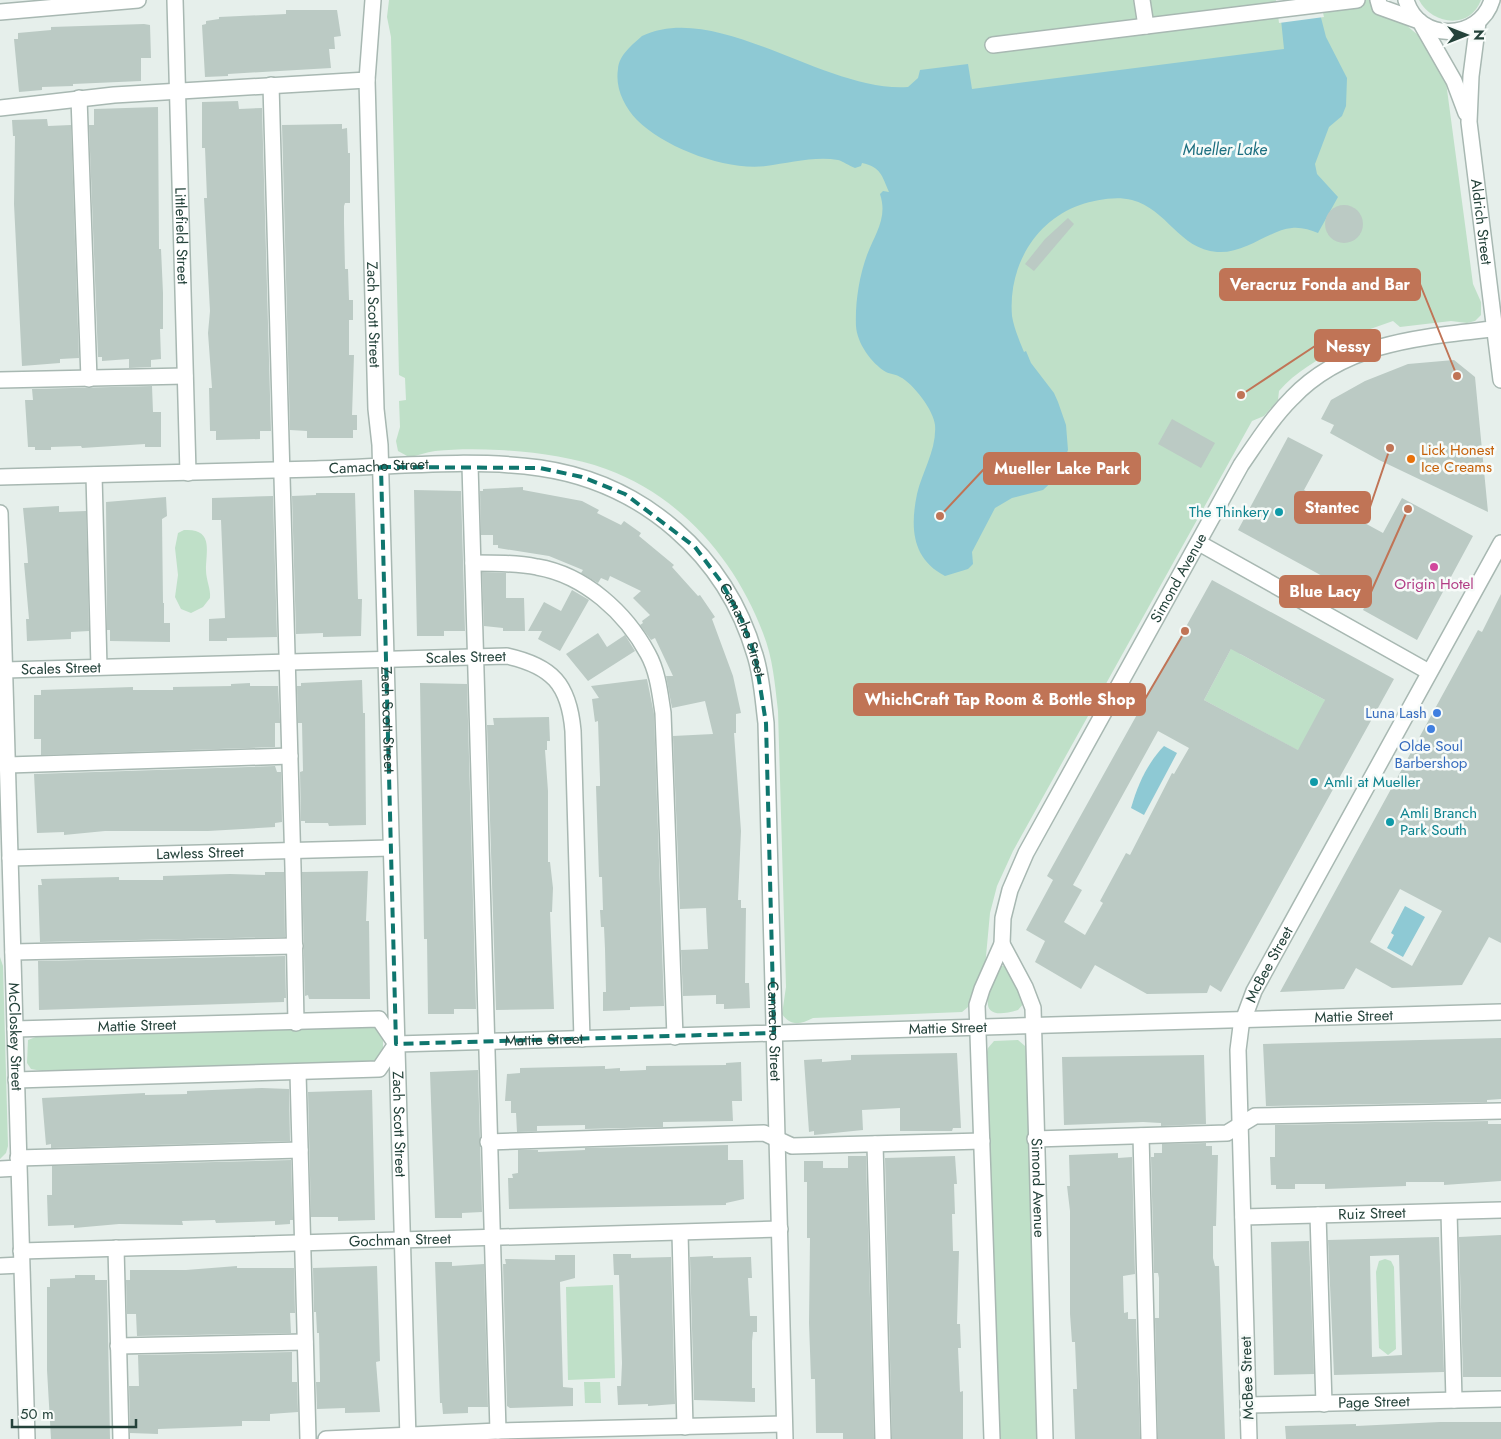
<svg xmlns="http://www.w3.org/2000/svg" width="1501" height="1439" viewBox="0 0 1501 1439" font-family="Jost,sans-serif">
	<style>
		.green { fill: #bfe0c8 }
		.water { fill: #8ec9d4 }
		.pier { fill: #e6efeb }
		.building { fill: #bbcac4; fill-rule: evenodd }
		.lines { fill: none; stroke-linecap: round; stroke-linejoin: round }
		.minor-casing { stroke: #a8b8b2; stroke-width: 18 }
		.minor { stroke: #fff; stroke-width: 15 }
		.marked { fill: none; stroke: #0f766e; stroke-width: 4; stroke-dasharray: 10 6; stroke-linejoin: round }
		.food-dot { fill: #e8710a; stroke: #f7fbf9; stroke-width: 2 }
		.culture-dot { fill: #0f9aa8; stroke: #f7fbf9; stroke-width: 2 }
		.hotel-dot { fill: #d1479c; stroke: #f7fbf9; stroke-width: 2 }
		.shop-dot { fill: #3f7fe0; stroke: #f7fbf9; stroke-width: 2 }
		.labels { text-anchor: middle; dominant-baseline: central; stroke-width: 5; stroke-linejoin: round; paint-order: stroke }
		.street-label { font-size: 15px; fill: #24423a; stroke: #f7fbf9 }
		.food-label { font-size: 15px; fill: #c56008; stroke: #f7fbf9; text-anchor: start }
		.culture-label { font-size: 15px; fill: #0d838f; stroke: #f7fbf9; text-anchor: start }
		.hotel-label { font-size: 15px; fill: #b23c85; stroke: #f7fbf9 }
		.shop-label { font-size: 15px; fill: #366cbe; stroke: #f7fbf9; text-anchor: end }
		.water-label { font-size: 16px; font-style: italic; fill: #1c6f80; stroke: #f7fbf9 }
		.leader { fill: none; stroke: #c07456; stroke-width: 2 }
		.callout-dot { fill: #c07456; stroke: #f7fbf9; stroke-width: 2 }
		.callout { fill: #c07456; stroke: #c07456; stroke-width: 2 }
		.callout-label { font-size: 16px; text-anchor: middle; font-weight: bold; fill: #fff }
	</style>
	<rect width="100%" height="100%" fill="#e6efeb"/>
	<g class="green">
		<path d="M389,0H1376L1424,40L1446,82L1473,284L1481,302V315L1475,321L1467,323L1451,321L1400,327L1393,321L1342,339L1340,347C1319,359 1295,372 1279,391L1278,400L1264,416L1252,421L1013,851L997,886L990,913L985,967L973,990L968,1007L962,1012L813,1018C801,1024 791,1027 782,1014L786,987L778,711C775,685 773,658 763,633C736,561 681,496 606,469C573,457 535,452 499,450C478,449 455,449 435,451C426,452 418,456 409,457L398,451L396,441L400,427L399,401L406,400L405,378L399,375L391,37L387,17Z"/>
		<path d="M1419,0H1481C1470,30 1432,25 1419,0Z"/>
		<path d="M184,530C214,528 206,551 206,570C206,580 211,589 210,598L203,607L191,613L181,609L175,597L178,575L175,548L178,533Z"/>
		<polygon points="1241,630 1240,654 1325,700 1318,761 1204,700"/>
		<polygon points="0,957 3,966 8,1146 6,1153 0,1159"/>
		<path d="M1001,966H1006L1018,987L1024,1003L1018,1010C971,1024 990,989 1001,966Z"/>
		<polygon points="376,1026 383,1035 383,1053 372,1062 42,1071 31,1069 27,1063 28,1040 38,1036"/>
		<polygon points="1018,1040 1025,1046 1027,1052 1037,1439 998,1439 987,1052 988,1048 994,1041"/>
		<polygon points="1385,1259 1391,1261 1394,1267 1396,1349 1388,1355 1379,1348 1376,1272 1379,1261"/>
		<polygon points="613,1285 615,1378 568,1380 566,1287"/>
		<polygon points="584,1382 600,1382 601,1403 585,1403"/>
	</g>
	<g class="water">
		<path d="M1279,0L1318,6L1326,37L1347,78L1346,106L1342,116L1329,127L1315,164L1317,174L1338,197L1318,233C1310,230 1301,227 1292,228C1269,230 1245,254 1217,252C1179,249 1167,209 1132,200C1115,196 1096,200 1080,205C1034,221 1008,268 1012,316C1014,328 1019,340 1024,352L1026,351L1031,363L1054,393L1058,402L1066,425L1068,450L1057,477L1043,490L1012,498L995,508L972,552L973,564L968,569L945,576C912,559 910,528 917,494C922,472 937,449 935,425C934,411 913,383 900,377C896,374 890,374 886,372C871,363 857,343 856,326C855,303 859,277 867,255C875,234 888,218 880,194L883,191L889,192C882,176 881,167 862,163L861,166L855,168C849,166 843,161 838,160C815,156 789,163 766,166C726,171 665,148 637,120C624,106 615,88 618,69C619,55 632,45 642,36C718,0 825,93 908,87L918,78L920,70L968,64L972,89L1284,49Z"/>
		<path d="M1164,746L1177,753L1144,815L1131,808C1138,784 1147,764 1164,746Z"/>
		<polygon points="1405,906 1425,917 1403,957 1387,948 1394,935 1391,933"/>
	</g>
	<polygon class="pier" points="1276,0 1320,0 1324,17 1279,23"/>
	<g class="building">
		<polygon points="286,10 337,10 341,36 334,37 335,49 329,49 331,68 228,74 228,76 205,77 202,25 206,24 206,21 219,19 219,17 286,14"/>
		<polygon points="144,24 150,25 151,58 141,58 141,81 73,84 73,86 42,87 42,90 19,92 14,39 18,39 18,33 51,30 51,27"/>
		<polygon points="238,101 239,109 262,108 271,431 260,431 260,439 216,440 216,431 210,431 209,388 212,388 208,333 210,311 204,198 207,198 205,148 202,148 202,102"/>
		<polygon points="158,107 159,249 161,249 163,293 163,329 160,329 161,359 151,360 151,367 129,368 129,359 102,361 102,357 98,357 89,125 94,125 94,109"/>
		<polygon points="47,119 48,126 71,125 79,358 60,359 60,363 22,366 14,204 15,136 13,136 12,120"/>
		<polygon points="342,124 342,129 347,128 348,153 350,153 350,203 345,203 344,206 344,223 345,269 348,269 349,300 353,300 353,320 349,320 349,355 354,355 352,415 357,415 357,430 353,430 353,438 307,438 307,431 290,430 282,125"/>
		<circle cx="1344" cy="224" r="19"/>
		<polygon points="1068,218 1074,224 1034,271 1025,264 1045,239"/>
		<polygon points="1454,360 1475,377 1488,512 1379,460 1330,433 1334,425 1321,419 1331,400 1365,381 1408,364"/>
		<polygon points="152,386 153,412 161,412 161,447 145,447 145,444 82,448 81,446 51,447 51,450 35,450 35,447 28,447 25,400 33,400 32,389"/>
		<polygon points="1172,419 1215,443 1201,468 1158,444"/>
		<polygon points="1288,437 1323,455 1304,490 1383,533 1402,498 1473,536 1417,640 1363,610 1365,606 1334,590 1337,584 1238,530"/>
		<polygon points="523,487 523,490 582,501 599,510 597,513 621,525 624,521 641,533 639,536 674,565 672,567 698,596 700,595 715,617 712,619 733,676 741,713 736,714 736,733 734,733 741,831 738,900 741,900 741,908 746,908 745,983 749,983 750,1008 724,1009 724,1004 716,1004 716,995 683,996 681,950 708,949 707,931 706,908 680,909 673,736 713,734 705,701 672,708 666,676 673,676 655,638 651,640 640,625 643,623 642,621 650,615 633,598 641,591 610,576 608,581 601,578 598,583 581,573 583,570 549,556 498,548 498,545 493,545 493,535 481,535 480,491 483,491 483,489"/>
		<polygon points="414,490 461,491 465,631 444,631 444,636 417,636"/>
		<polygon points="316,493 355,493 358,599 362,599 361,636 323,637 323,633 296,634 292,496 316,495"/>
		<polygon points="273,496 277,637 227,638 227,641 209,641 209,619 225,618 221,520 212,520 212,498"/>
		<polygon points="166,497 167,516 162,519 163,603 164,603 164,623 170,623 170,642 110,641 110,630 107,630 106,502"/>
		<polygon points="59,506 59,512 86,511 89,631 71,632 71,639 27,641 26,619 29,619 24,563 28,563 27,549 23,508"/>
		<polygon points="482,572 506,573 506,598 524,598 525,631 503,631 503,628 484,626"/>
		<path d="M1212,580L1394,679L1221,992L1210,985L1207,993L1147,994L1095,965L1081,989L1035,962L1045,941L1026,930L1053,880L1047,876ZM1231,649L1325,700L1298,750L1204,700ZM1158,731L1189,748L1174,774L1172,773L1130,855L1126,853L1100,901L1103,903L1085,935L1064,922L1082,890L1073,885Z"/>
		<polygon points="572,590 589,600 560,651 538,639 542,631 528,631 544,602 561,611"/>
		<path d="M1501,594V943L1489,937L1462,985L1392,988L1356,968L1344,989L1280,992L1478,630L1482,632ZM1400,889L1442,911L1412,966L1370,942Z"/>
		<polygon points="598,633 607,647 625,635 635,651 588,681 566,654"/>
		<polygon points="647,679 654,714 664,1006 630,1007 630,1010 603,1011 603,992 606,992 605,949 604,927 601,927 600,910 603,910 602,877 599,877 596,786 600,786 600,779 598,721 595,722 592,699 599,698 591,686"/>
		<polygon points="362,680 363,713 365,713 366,825 329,826 328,823 305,823 305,821 301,821 300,772 303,771 302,723 298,723 297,686 301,686 301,683"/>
		<polygon points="250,683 250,686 278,686 280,723 275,723 275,747 41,755 41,739 34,739 34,695 41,695 41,690 133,687 133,690 173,690 173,687 231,686 231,684"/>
		<polygon points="420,683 467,684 476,1009 454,1009 454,1014 428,1014 427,939 424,939"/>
		<polygon points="549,717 550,741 547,741 547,750 545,750 548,791 548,862 550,862 553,888 552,912 550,912 554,1009 496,1010 487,725 494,725 493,718"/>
		<polygon points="275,766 277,772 281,772 282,822 275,823 275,827 208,831 105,831 64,835 64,832 37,833 34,774"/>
		<polygon points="368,871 366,921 369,921 370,999 309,999 308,995 305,996 302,872"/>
		<polygon points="265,872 284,872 285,937 40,942 38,885 42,885 41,879 119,877 119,880 163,880 163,876 230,874 265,875"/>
		<polygon points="285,956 286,998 284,998 284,1002 39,1010 38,961"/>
		<polygon points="1501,1038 1501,1099 1487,1100 1487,1102 1266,1106 1263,1044"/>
		<polygon points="957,1053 961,1128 953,1128 952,1131 900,1131 900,1108 862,1110 863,1130 814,1135 814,1131 809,1132 804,1060 822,1059 822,1062 851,1060 851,1055"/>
		<polygon points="1204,1055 1206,1124 1161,1126 1161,1123 1143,1122 1064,1125 1062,1057"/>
		<polygon points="741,1062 742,1101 732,1101 733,1121 663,1122 663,1127 585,1129 585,1125 537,1126 537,1131 517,1132 516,1113 511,1113 511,1101 505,1101 507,1074 520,1073 520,1068 605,1066 605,1069 620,1068 620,1071 646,1070 646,1066 726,1065 726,1063"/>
		<polygon points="478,1070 482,1212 462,1213 462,1218 435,1218 430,1072"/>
		<polygon points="262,1088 289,1089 290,1141 51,1148 51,1144 46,1145 42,1098 145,1093 145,1095 187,1094 187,1091"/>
		<polygon points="372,1090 375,1220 338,1221 338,1217 311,1217 308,1092"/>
		<polygon points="1488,1121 1488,1124 1501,1124 1501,1181 1444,1185 1444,1182 1406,1182 1406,1186 1325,1189 1325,1184 1295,1184 1295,1189 1276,1189 1276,1185 1271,1185 1270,1157 1275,1157 1275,1125"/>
		<polygon points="1206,1143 1206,1146 1212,1146 1212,1155 1218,1155 1216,1226 1213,1226 1213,1258 1215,1266 1219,1266 1225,1439 1158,1439 1155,1318 1159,1318 1159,1278 1158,1273 1154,1273 1151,1157 1154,1157 1154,1153 1162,1153 1162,1144"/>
		<polygon points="728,1145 728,1160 743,1160 744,1199 726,1203 726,1205 509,1209 508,1178 513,1178 512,1174 518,1173 518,1150 538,1150 538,1152 585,1150 585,1148"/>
		<polygon points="1118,1153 1118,1158 1132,1157 1135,1274 1123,1276 1124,1313 1128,1312 1128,1319 1136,1319 1140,1439 1075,1439 1073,1389 1077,1389 1075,1342 1072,1342 1070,1314 1070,1211 1067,1186 1070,1186 1069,1155"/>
		<polygon points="848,1156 866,1156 866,1158 874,1439 843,1439 843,1433 816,1433 815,1379 811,1379 809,1323 810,1238 807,1238 807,1182 804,1182 804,1161 823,1161 823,1168 848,1168"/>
		<polygon points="955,1156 957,1184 954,1184 955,1214 952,1214 953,1251 959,1251 957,1324 960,1324 961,1348 958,1348 960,1392 963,1391 963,1439 892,1439 885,1158"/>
		<polygon points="291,1160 293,1220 290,1220 290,1224 275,1225 275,1221 216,1223 215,1220 182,1221 183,1225 119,1224 74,1228 74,1225 48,1226 47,1195 52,1195 52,1166"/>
		<polygon points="1501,1235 1501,1377 1463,1377 1459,1237"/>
		<path d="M1439,1237L1444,1372L1334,1375L1328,1240ZM1399,1255L1402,1355L1372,1357L1370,1256Z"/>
		<polygon points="1309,1241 1314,1374 1274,1375 1271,1242"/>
		<polygon points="613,1254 631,1254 631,1258 671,1257 675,1404 648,1406 648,1404 618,1405 617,1386 621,1386 622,1363 619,1275 614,1275"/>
		<polygon points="555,1255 575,1255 575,1278 560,1282 563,1387 573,1388 573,1406 510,1408 507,1406 503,1264 506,1264 505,1259 555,1260"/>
		<polygon points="713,1256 713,1258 751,1257 752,1278 748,1278 750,1316 757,1316 757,1332 753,1332 752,1341 752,1388 755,1388 755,1402 694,1400 690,1257"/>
		<polygon points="435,1262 452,1262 452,1266 484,1264 488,1407 468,1407 468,1413 443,1414 442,1403 440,1403"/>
		<polygon points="237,1266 237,1268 294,1268 295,1313 290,1313 291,1333 137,1336 136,1314 127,1314 126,1280 130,1280 130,1270 186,1270"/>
		<polygon points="377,1266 380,1361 376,1362 380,1412 345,1413 345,1408 317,1409 316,1382 320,1382 320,1377 319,1333 317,1333 316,1312 314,1312 313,1268"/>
		<polygon points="75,1275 95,1275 95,1280 107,1280 110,1439 51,1439 47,1370 47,1287 50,1287 50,1279 75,1278"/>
		<polygon points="292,1352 292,1382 297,1382 298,1412 270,1414 270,1421 242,1421 242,1426 158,1429 158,1434 130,1433 129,1386 139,1386 138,1355"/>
		<polygon points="1440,1422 1501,1422 1501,1439 1286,1439 1285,1426 1356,1424 1356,1426"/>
	</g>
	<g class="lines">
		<g class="minor-casing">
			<g id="minor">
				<path id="s1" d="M175,0L188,473"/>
				<path id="s2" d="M373,0L367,80L376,409L380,445L408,1439"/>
				<polyline points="1142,0 1146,26"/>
				<polyline points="1378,0 1380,7 1419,21"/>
				<path d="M1406,0C1418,43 1480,41 1492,0"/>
				<polyline points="0,12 138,0"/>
				<path id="s3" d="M1478,22L1471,76L1469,122L1501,380"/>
				<polyline points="1422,25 1454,81 1466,113"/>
				<polyline points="993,45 1357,0"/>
				<polyline points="271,85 293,868 296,1023"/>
				<polyline points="79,98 89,379"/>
				<polyline points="0,108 114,95 367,80"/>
				<polyline points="0,380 185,376"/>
				<polyline points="470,465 498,1431"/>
				<polyline points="94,475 99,667"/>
				<path id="s4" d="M0,477C105,474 210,472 316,469C386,467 470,458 540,468C643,483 726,555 755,655C762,677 763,700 766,723L785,1439"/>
				<path id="s5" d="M0,513L27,1439"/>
				<polyline points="1199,543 1429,672"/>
				<path d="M473,563C495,563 516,563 537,567C585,575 626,613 648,654C658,672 660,694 663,713L675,1037"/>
				<path id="s6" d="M5,670L507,656C552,666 569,684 573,731L582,1039"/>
				<polyline points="8,765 290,756"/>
				<path id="s7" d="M10,858L391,848"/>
				<path id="s8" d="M1002,944L1025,987L1033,1008L1045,1439"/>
				<polyline points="13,952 295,946"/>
				<path id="s9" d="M15,1029L379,1019L396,1044"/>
				<path id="s10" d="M396,1044L1501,1012"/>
				<polyline points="298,1073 308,1439"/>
				<polyline points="16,1080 379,1069 396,1044"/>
				<polyline points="1141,1136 1149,1439"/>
				<polyline points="1035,1139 1227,1133 1255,1116 1501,1111"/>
				<polyline points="488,1142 764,1133 792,1146 982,1141"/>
				<polyline points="875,1144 883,1439"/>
				<polyline points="18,1158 300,1150"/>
				<polyline points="0,1169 18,1168"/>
				<polyline points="1449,1212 1454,1400"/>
				<polyline points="1318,1215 1324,1404"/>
				<path id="s11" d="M1243,1217L1501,1210"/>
				<polyline points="680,1233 685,1427"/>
				<polyline points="116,1248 121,1439"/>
				<path id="s12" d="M21,1251L780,1229"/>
				<polyline points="0,1266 21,1265"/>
				<polyline points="118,1346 305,1342"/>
				<path id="s13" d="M1248,1405L1501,1399"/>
				<polyline points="326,1439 498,1431 784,1424"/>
				<path id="s14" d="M992,1439L977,1005L982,989L1002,944L1003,918L1010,890L1026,853L1241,465C1257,442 1272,418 1292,398C1347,340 1427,337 1501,328"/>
				<path id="s15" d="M1249,1439L1238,1050L1241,1026L1254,991L1501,543"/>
			</g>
		</g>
		<use href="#minor" class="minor"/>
	</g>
	<path class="marked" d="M381,467L540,468L582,477L625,494L695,547L722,583L741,618L755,655L766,723L774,1033L396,1044Z"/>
	<circle class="food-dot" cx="1411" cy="459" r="5"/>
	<g class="culture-dot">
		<circle cx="1279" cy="512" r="5"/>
		<circle cx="1314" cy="782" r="5"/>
		<circle cx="1390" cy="822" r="5"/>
	</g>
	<circle class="hotel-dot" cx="1434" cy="567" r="5"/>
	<g class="shop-dot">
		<circle cx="1437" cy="713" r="5"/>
		<circle cx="1431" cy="729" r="5"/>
	</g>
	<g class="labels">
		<g class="street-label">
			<text stroke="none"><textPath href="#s3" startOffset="201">Aldrich Street</textPath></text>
			<text stroke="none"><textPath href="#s1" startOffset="236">Littlefield Street</textPath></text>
			<text stroke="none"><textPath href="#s2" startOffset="315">Zach Scott Street</textPath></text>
			<text stroke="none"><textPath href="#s4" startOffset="379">Camacho Street</textPath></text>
			<text stroke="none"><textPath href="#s14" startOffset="910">Simond Avenue</textPath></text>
			<text stroke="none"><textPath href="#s4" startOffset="814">Camacho Street</textPath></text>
			<text stroke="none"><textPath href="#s6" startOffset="461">Scales Street</textPath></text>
			<text stroke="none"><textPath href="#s6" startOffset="56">Scales Street</textPath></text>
			<text stroke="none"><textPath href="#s2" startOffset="720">Zach Scott Street</textPath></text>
			<text stroke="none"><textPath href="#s7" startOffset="190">Lawless Street</textPath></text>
			<text stroke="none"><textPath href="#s15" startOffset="481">McBee Street</textPath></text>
			<text stroke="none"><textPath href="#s10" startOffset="958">Mattie Street</textPath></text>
			<text stroke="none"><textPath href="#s9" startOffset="122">Mattie Street</textPath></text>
			<text stroke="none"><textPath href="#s10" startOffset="552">Mattie Street</textPath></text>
			<text stroke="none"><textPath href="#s4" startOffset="1219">Camacho Street</textPath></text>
			<text stroke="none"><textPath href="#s5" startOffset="524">McCloskey Street</textPath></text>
			<text stroke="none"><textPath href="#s10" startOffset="148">Mattie Street</textPath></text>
			<text stroke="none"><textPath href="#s2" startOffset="1125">Zach Scott Street</textPath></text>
			<text stroke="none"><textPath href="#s8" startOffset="251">Simond Avenue</textPath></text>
			<text stroke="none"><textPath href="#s11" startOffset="129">Ruiz Street</textPath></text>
			<text stroke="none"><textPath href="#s12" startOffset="379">Gochman Street</textPath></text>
			<text transform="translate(1247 1378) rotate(-92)">McBee Street</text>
			<text stroke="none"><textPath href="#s13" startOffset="126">Page Street</textPath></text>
		</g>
		<g class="food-label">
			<text x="1421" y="450">Lick Honest<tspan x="1421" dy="17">Ice Creams</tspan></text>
		</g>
		<g class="culture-label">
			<text x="1269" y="512" text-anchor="end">The Thinkery</text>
			<text x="1324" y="782">Amli at Mueller</text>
			<text x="1400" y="813">Amli Branch<tspan x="1400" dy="17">Park South</tspan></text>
		</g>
		<g class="hotel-label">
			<text x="1434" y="584">Origin Hotel</text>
		</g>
		<g class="shop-label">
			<text x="1427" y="713">Luna Lash</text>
			<text x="1431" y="746" text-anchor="middle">Olde Soul<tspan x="1431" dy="17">Barbershop</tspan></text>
		</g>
		<g class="water-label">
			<text x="1225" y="149">Mueller Lake</text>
		</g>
	</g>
	<path class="leader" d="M1457 376L1420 284M1241 395L1315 346M940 516L984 469M1390 448L1370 507M1408 509L1371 592M1185 631L1145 699"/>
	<g class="callout-dot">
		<circle cx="1457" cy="376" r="5"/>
		<circle cx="1241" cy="395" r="5"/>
		<circle cx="940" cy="516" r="5"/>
		<circle cx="1390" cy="448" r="5"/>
		<circle cx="1408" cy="509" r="5"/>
		<circle cx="1185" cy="631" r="5"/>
	</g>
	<g class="callout">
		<rect x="1220" y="269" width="200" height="31" rx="5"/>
		<rect x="1315" y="330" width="65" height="31" rx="5"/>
		<rect x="984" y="453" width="156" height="31" rx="5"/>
		<rect x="1295" y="492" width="75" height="31" rx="5"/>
		<rect x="1280" y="576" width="91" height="31" rx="5"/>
		<rect x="854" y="684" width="291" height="31" rx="5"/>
	</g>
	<g class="callout-label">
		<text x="1320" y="290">Veracruz Fonda and Bar</text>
		<text x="1348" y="352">Nessy</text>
		<text x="1062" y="474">Mueller Lake Park</text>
		<text x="1332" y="513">Stantec</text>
		<text x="1325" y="597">Blue Lacy</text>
		<text x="1000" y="705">WhichCraft Tap Room &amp; Bottle Shop</text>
	</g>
	<g transform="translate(1466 35) rotate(90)" stroke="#f7fbf9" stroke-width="4" paint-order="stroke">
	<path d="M0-4L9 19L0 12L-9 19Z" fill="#24423a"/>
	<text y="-8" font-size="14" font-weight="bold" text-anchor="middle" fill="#24423a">N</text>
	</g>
	<path d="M12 1419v8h124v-8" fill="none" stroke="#24423a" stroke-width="2.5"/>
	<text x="20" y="1419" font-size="15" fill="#24423a" stroke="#f7fbf9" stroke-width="4" paint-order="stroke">50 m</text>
</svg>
